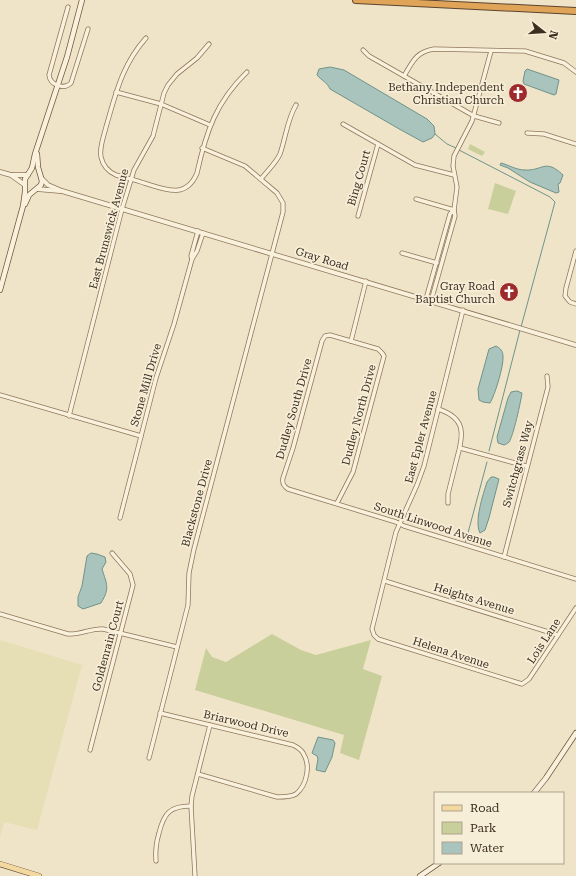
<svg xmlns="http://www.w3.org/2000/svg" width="576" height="876" viewBox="0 0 576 876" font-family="'Roboto Serif',serif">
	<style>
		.farmland { fill: #e6deb5 }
		.green { fill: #c9cf9b }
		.water { fill: #a9c4bc; stroke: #6f938a }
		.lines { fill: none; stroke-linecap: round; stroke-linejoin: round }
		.stream { stroke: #6f938a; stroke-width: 1 }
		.minor-casing { stroke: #8d765c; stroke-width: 5 }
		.tertiary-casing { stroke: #8d765c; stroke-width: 5.5 }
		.secondary-casing { stroke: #6f573f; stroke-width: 6 }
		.primary-casing { stroke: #5b4430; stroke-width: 6 }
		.motorway-casing { stroke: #5b4430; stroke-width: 8 }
		.minor { stroke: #faf1dc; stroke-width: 3.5 }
		.tertiary { stroke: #faf1dc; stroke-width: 4 }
		.secondary { stroke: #faf1dc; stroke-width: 4.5 }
		.primary { stroke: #f3d9a0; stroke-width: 5 }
		.motorway { stroke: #e0a458; stroke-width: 6 }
		.labels { text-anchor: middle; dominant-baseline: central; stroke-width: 3.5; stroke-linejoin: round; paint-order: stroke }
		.poi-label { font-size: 11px; fill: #3d2e20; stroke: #f7eed8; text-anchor: end }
		.street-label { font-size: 11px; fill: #3d2e20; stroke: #f7eed8 }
	</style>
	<rect width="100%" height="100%" fill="#f0e4c8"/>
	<polygon class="farmland" points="0,640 82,665 37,830 4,822 0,837"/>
	<g class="green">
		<polygon points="470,144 485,152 482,156 468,149"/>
		<polygon points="495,183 516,191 508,214 488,209"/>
		<polygon points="272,634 301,650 316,655 371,640 363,669 382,676 359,760 340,753 344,735 195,690 206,648 212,657 226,662"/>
	</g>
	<g class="water">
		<path d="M330,67L344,70L427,119L434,126L435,134L432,138L423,142L401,130L330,89C327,82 322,81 317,75L319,69Z"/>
		<polygon points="527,69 559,80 556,94 554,95 524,84 523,81 525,71"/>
		<path d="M501,163C509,165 516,170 525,170C543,171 545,158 563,175L560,183L558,184L559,192L556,193L530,182L508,168L500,165Z"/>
		<path d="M496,346C500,348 503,351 503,356C504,365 495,395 490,403L483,402L479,400L478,389L489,349Z"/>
		<path d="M517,391L522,393C521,401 513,437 509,442C507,444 506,444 504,445L498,443L497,437L508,398L511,392Z"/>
		<path d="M491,477H494L499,479L489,518L485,530L480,533C474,521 483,495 487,482Z"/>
		<path d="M91,553L97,554L105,557L106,562L102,569C107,585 110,588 101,603L83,609L78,606V597L82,586L87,556Z"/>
		<polygon points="318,737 333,740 335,743 332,757 325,772 316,770 318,759 317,756 312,753"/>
	</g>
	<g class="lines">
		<g class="stream">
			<polyline points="435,134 447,144 456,148"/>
			<polyline points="459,150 550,197 555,202 521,327"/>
			<polyline points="489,451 520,330"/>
			<polyline points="465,544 487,462"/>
		</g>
		<g class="minor-casing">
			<g id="minor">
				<path d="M68,7L49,75C50,85 64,90 71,83L88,29"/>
				<path d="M146,38C122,65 116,93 106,127C104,136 99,147 101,157C103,166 109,172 116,175C126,178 135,180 144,183C164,189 186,200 197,173C206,132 216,102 247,72"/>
				<polyline points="363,50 369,56 474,116 499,123"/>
				<path d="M404,76C413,61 416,52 434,49L525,51L564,63L576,72"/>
				<polyline points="116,92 161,104 210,125"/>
				<polyline points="343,124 415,165 454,175"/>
				<polyline points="527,133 544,134 576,144"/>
				<path d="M261,179C267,171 276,163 280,154C286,137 287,120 296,105"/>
				<polyline points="416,199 454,210 457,187 453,166 454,156 472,121 491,51"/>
				<polyline points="358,216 378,144"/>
				<polyline points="198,231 191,256 192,259 197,251 203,233"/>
				<polyline points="576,251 566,288 565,296 570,302 576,304"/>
				<polyline points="402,253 437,263"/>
				<polyline points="426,299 450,214 454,210 455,216 431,301"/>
				<polyline points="463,310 424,466 417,485 396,532 372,629 374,635 378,639 522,684 529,679 576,608"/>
				<polyline points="351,341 366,281"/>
				<polyline points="0,395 141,436"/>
				<path d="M438,409C466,418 464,434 457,458C454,470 451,482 448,494V503"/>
				<polyline points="69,416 122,209 134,170 153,136 164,93 168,85 177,74 197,58 209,44"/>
				<polyline points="460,448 526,466"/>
				<path d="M337,503L353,472L384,356L382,353L378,349L330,335L325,336L322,341L293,448L283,478C282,483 283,486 288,489L396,522L404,526L576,579"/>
				<polyline points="120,518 156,378 174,324 192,259"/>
				<polyline points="504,557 548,387 547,376"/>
				<polyline points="385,581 558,635"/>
				<path d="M0,614L68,634C81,635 91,628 103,629L177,647"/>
				<path d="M160,713L293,745C297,747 301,749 303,753C311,765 307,785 296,794C291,797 283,797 277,797L198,774"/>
				<polyline points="90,750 133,585 130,574 112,553"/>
				<polyline points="149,758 188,605 189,573 194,549 283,212 283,203 277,193 245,166 202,148"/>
				<path d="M156,861C155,850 156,843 159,833C164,813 170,806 191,806"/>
				<polyline points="195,876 191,806 192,796 210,725"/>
			</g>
		</g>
		<g class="tertiary-casing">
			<g id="tertiary">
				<polyline points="0,172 11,175 25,185"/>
				<polyline points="12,175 28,175"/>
				<polyline points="41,178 48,185 62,191 576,345"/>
				<polyline points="37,189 60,191"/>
			</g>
		</g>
		<g class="secondary-casing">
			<g id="secondary">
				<polyline points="25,204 29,195 41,185 42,181 38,167 37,154"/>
				<polyline points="0,290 23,206 25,192 25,179 32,168 35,154 67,57 82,0"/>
				<polyline points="534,793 546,778 576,733"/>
				<polyline points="420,876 439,863"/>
			</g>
		</g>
		<g class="primary-casing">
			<polyline id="primary" points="0,864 39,876"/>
		</g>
		<g class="motorway-casing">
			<polyline id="motorway" points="356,0 576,11"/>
		</g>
		<use href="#minor" class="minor"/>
		<use href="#tertiary" class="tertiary"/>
		<use href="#secondary" class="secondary"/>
		<use href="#primary" class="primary"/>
		<use href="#motorway" class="motorway"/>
	</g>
	<defs>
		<g id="church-disc" transform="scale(1)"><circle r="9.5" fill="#9e2a2b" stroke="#f7eed8"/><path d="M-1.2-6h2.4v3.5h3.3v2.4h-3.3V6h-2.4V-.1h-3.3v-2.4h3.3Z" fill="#fff"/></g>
	</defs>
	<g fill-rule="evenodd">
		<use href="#church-disc" x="518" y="93"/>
		<use href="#church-disc" x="509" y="292"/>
	</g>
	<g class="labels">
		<g class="poi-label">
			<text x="504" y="87">Bethany Independent<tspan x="504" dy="13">Christian Church</tspan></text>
			<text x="495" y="286">Gray Road<tspan x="495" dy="13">Baptist Church</tspan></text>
		</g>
		<g class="street-label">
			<text transform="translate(359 178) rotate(-74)">Bing Court</text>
			<text transform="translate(109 229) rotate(-75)">East Brunswick Avenue</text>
			<text transform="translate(322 259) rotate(17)">Gray Road</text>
			<text transform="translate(146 385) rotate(-74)">Stone Mill Drive</text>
			<text transform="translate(294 409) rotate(-74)">Dudley South Drive</text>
			<text transform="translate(359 415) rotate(-75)">Dudley North Drive</text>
			<text transform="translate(421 437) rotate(-75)">East Epler Avenue</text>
			<text transform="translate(518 464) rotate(-75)">Switchgrass Way</text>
			<text transform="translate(197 503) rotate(-75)">Blackstone Drive</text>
			<text transform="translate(433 525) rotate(18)">South Linwood Avenue</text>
			<text transform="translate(474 599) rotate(17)">Heights Avenue</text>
			<text transform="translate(544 641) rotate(-57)">Lois Lane</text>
			<text transform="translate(108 646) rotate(-75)">Goldenrain Court</text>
			<text transform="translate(451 653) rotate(18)">Helena Avenue</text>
			<text transform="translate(246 724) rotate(13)">Briarwood Drive</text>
		</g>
	</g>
	<rect x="434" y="792" width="130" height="72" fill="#f7eed8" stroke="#ada18e"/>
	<rect x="442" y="805" width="20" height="6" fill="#f3d9a0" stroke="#ada18e"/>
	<text x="470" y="812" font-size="12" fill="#3d2e20">Road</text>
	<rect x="442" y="822" width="20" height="12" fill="#c9cf9b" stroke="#ada18e"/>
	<text x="470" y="832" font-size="12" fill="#3d2e20">Park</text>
	<rect x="442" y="842" width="20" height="12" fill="#a9c4bc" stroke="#ada18e"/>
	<text x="470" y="852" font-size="12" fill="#3d2e20">Water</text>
	<g transform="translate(544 32) rotate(107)" stroke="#f7eed8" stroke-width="3" paint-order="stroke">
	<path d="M0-3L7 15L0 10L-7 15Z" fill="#3d2e20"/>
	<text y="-6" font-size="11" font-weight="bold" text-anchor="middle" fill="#3d2e20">N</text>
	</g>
</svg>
